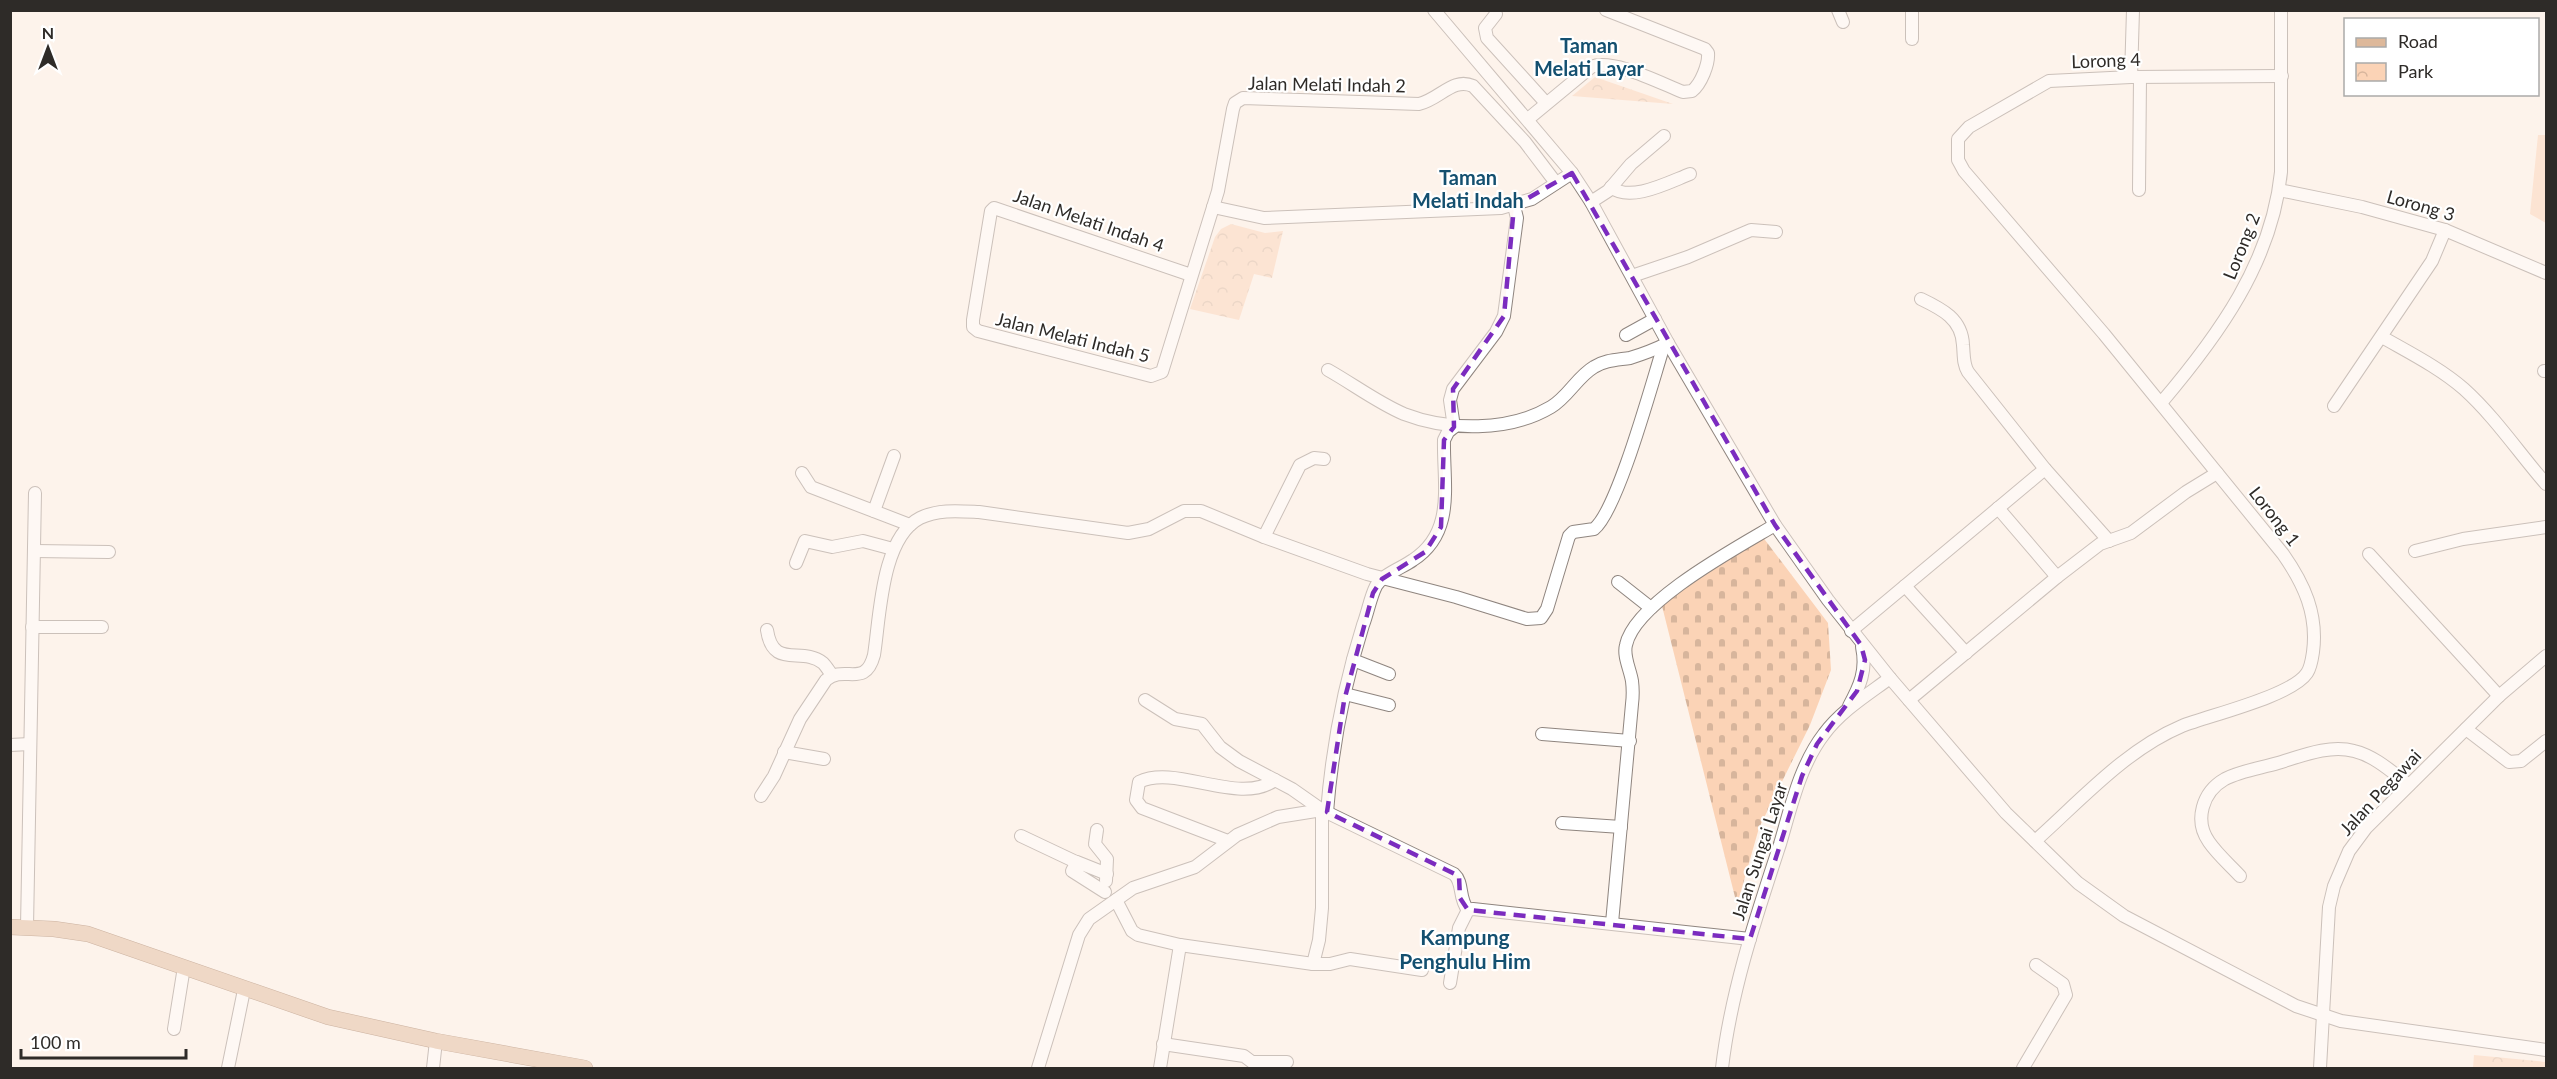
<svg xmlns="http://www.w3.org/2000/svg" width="2557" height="1079" viewBox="0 0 2557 1079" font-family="Lato,sans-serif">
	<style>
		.grass { fill: #fbd3b6 }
		.cemetery { fill: url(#cemetery-stones) }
		.park { fill: url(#park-crowns) }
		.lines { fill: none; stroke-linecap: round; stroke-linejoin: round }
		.minor-casing { stroke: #8f857f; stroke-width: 14 }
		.major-casing { stroke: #916747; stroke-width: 16 }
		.minor { stroke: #fff; stroke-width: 12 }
		.major { stroke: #ddb89a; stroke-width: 15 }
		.marked { fill: none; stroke: #7b2cbf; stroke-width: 4.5; stroke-dasharray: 12 8; stroke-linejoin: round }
		.labels { text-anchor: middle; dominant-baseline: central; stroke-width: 4.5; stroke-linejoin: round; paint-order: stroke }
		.street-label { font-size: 18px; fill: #2e2b28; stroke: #fff }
		.neighbourhood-label { font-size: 20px; font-weight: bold; fill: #145070; stroke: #fff }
		.quarter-label { font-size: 21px; font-weight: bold; fill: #145070; stroke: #fff }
	</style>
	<defs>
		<pattern id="cemetery-stones" width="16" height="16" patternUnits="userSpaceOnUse" patternTransform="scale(1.5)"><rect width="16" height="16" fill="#fbd3b6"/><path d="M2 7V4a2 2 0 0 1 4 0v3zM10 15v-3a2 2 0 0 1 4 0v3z" fill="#d7b59c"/></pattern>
		<pattern id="park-crowns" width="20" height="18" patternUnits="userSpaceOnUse" patternTransform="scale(1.5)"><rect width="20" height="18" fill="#fbd3b6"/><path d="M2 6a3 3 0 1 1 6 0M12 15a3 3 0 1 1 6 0" fill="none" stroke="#d7b59c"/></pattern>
	</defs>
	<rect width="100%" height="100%" fill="#fdf3eb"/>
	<polygon class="grass" points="2538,135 2546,135 2546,223 2530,214"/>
	<polygon class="cemetery" points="1762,536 1828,623 1831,670 1810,725 1759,828 1737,905 1662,606 1704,572"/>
	<g class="park">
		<polygon points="1595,77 1673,104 1572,96"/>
		<polygon points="1231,224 1265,233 1283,231 1272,278 1254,274 1239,320 1190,309 1215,237 1221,229"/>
		<polygon points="2474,1055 2546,1062 2546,1068 2473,1068"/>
	</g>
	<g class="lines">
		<g class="minor-casing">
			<g id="minor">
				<polyline points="1434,10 1572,173 1591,202 1668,343 1775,525 1828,600 1890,678 2006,813 2078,883 2124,916 2296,1006 2341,1021 2546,1050"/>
				<polyline points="1838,10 1843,22"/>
				<polyline points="1496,14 1485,28 1487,38 1546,103"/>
				<polyline points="1912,39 1912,10"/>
				<polyline points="2131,77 2133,10"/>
				<path d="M1528,119L1591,67C1613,58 1660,83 1683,92L1692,91C1701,84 1709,64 1708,53L1705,49L1606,10"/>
				<path d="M1611,187C1630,203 1669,182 1690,174"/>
				<polyline points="2139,190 2140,77"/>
				<polyline points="2279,190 2362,207 2445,230 2546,273"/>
				<polyline points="1591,202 1608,191 1631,164 1664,136"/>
				<polyline points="1213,207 1264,218 1501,208 1532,199 1572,173"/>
				<path d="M1191,275L994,208L991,211L973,320V327L978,331L1151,376L1162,372L1218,191L1233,109L1235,103L1243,98L1419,104C1440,99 1453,77 1473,86L1525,142L1556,183"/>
				<polyline points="1632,276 1688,257 1751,230 1776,232"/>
				<path d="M1921,299C1942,309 1962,319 1963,345C1964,355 1963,364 1968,372L2045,469L2109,541"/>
				<polyline points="1626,335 1655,319"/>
				<path d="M2382,337C2410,353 2440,368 2464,389C2495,417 2519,453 2546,484"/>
				<path d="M1328,370C1353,384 1378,403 1404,414C1448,431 1509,432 1551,407C1568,397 1577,377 1594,367C1605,360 1617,360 1630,358C1643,354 1656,349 1668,343"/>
				<polyline points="2544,371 2546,371"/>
				<path d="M2161,403C2218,336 2272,262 2281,172V10"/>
				<polyline points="2334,406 2432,261 2445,230"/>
				<polyline points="1454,427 1450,400 1453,389 1496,332 1504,316 1517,218 1514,206"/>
				<polyline points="802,473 811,487 910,525"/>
				<polyline points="1998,508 2057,577"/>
				<polyline points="874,511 894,456"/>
				<polyline points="1264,537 1300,465 1314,458 1324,459"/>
				<polyline points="34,551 109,552"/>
				<polyline points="2415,551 2463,539 2546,527"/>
				<polyline points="2369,554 2499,696"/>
				<polyline points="796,563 805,541 832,547 863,541 893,549"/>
				<polyline points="1618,582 1651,608"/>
				<polyline points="1905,586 1966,653"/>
				<polyline points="32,627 102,627"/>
				<path d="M767,630C773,670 801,646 823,663C826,666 829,671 832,675"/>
				<polyline points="1851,631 2045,469"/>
				<polyline points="1353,660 1389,674"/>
				<polyline points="1345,694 1389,705"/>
				<path d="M1145,700L1175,719L1202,724L1220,747L1239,761L1292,789L1322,810L1454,874C1464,883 1458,898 1468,910"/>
				<polyline points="1909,700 2057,577 2100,544 2131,533 2186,492 2217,473"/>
				<path d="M1849,706C1860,686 1867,670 1862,647"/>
				<polyline points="2466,729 2509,762 2521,761 2546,741"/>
				<polyline points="1542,734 1630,741"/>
				<polyline points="10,745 30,744"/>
				<polyline points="784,752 824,759"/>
				<path d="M761,796L774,776L800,719L826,680C845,664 865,689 874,655C880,617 881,538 920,518C938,509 959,511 979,512L1128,533L1149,529L1184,511H1201L1264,537L1367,574L1456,597L1527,619L1541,618L1547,609L1569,536L1573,532L1594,529C1618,510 1653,379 1664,345"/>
				<path d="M1327,812C1332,749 1344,685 1363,625C1368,612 1370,598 1376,586C1383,574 1402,568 1413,560C1456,532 1443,484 1444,440L1448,432L1454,427"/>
				<polyline points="1562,823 1621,827"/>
				<polyline points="1097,830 1095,844 1107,859 1106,881"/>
				<polyline points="1021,836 1076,862"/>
				<path d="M1228,841L1142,808L1136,800L1139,782C1176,764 1239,806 1275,780"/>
				<path d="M2035,841C2080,801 2125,750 2182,726C2210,715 2292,696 2307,673C2311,667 2312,659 2313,652C2318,614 2304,584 2283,554L2104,334L1964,171L1958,160V139L1969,127L2049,81L2131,77L2282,76"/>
				<path d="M2240,876C2230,865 2218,855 2209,842C2194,821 2202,792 2225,779C2240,771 2261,768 2278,763C2301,756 2330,744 2354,751C2375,756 2392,772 2409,785"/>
				<polyline points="1105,892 1072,871 1077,862 1107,874"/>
				<polyline points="1116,900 1132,931 1138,935 1180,945 1313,964 1319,940 1322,908 1322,810"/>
				<path d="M1612,923L1632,704C1633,696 1633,689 1632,681C1630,669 1623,656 1626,645C1635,602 1738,547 1775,525"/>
				<polyline points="27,927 35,493"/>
				<polyline points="1313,964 1330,964 1350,959 1422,970"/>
				<polyline points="1450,983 1459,928 1468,910 1473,909 1750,939"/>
				<polyline points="174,1029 184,967"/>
				<polyline points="1163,1044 1244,1056 1252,1062 1287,1062"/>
				<polyline points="228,1068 244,990"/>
				<polyline points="433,1068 436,1041"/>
				<polyline points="1038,1068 1079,935 1089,919 1133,888 1195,867 1237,835 1278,817 1322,810"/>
				<polyline points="1160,1068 1180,945"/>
				<path d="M1722,1068C1731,991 1756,917 1780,844C1791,807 1800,765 1824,734C1841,711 1867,695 1890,678"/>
				<polyline points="2023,1068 2066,995 2063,984 2036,965"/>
				<polyline points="2320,1068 2329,907 2334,886 2349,851 2366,828 2499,696 2546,656"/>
			</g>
		</g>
		<g class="major-casing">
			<polyline id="major" points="10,927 54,929 88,934 328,1017 436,1041 585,1068"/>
		</g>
		<use href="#minor" class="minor"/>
		<use href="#major" class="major"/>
	</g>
	<path d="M0 0H2557V1079H0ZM1572,173L1775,525L1861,645L1865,660L1857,691L1817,744L1802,776L1750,939L1468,910L1460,898L1459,876L1327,812L1344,701L1373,593L1382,579L1425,552L1441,527L1444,440L1454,427L1453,389L1504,316L1514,206Z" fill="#fdf3eb" fill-opacity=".55" fill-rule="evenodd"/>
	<path class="marked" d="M1572,173L1775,525L1861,645L1865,660L1857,691L1817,744L1802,776L1750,939L1468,910L1460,898L1459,876L1327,812L1344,701L1373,593L1382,579L1425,552L1441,527L1444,440L1454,427L1453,389L1504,316L1514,206Z"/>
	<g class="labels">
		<g class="street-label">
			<text transform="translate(2106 60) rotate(-2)">Lorong 4</text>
			<text transform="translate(1327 84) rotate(1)">Jalan Melati Indah 2</text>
			<text transform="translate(2421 205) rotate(16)">Lorong 3</text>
			<text transform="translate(1089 220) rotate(19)">Jalan Melati Indah 4</text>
			<text transform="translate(2241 246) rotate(-68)">Lorong 2</text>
			<text transform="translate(1073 337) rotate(14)">Jalan Melati Indah 5</text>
			<text transform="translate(2275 516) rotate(52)">Lorong 1</text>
			<text transform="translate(2380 792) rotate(-47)">Jalan Pegawai</text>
			<text transform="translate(1759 851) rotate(-72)">Jalan Sungai Layar</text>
		</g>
		<g class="neighbourhood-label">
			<text x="1589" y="45">Taman<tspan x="1589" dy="23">Melati Layar</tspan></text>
			<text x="1468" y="177">Taman<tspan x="1468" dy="23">Melati Indah</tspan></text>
		</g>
		<g class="quarter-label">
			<text x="1465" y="936">Kampung<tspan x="1465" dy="24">Penghulu Him</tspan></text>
		</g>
	</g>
	<rect width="2557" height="1079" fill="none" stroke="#2e2b28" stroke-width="24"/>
	<rect x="2344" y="18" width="195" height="78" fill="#ffffff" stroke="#abaaa9" stroke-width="1.5"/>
	<rect x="2356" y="38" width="30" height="9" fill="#ddb89a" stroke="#abaaa9" stroke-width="1.5"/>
	<text x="2398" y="48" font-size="18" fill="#2e2b28">Road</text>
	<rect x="2356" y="63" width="30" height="18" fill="url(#park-crowns)" stroke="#abaaa9" stroke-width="1.5"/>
	<text x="2398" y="78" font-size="18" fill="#2e2b28">Park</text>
	<g transform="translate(48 48)" stroke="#ffffff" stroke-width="4.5" paint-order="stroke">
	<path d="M0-4.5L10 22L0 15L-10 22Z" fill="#2e2b28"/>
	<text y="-9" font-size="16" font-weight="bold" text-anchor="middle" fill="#2e2b28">N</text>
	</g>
	<path d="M21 1049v9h165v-9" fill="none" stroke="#2e2b28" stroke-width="3"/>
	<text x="30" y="1049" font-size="18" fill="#2e2b28" stroke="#ffffff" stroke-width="4.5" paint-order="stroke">100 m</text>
</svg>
